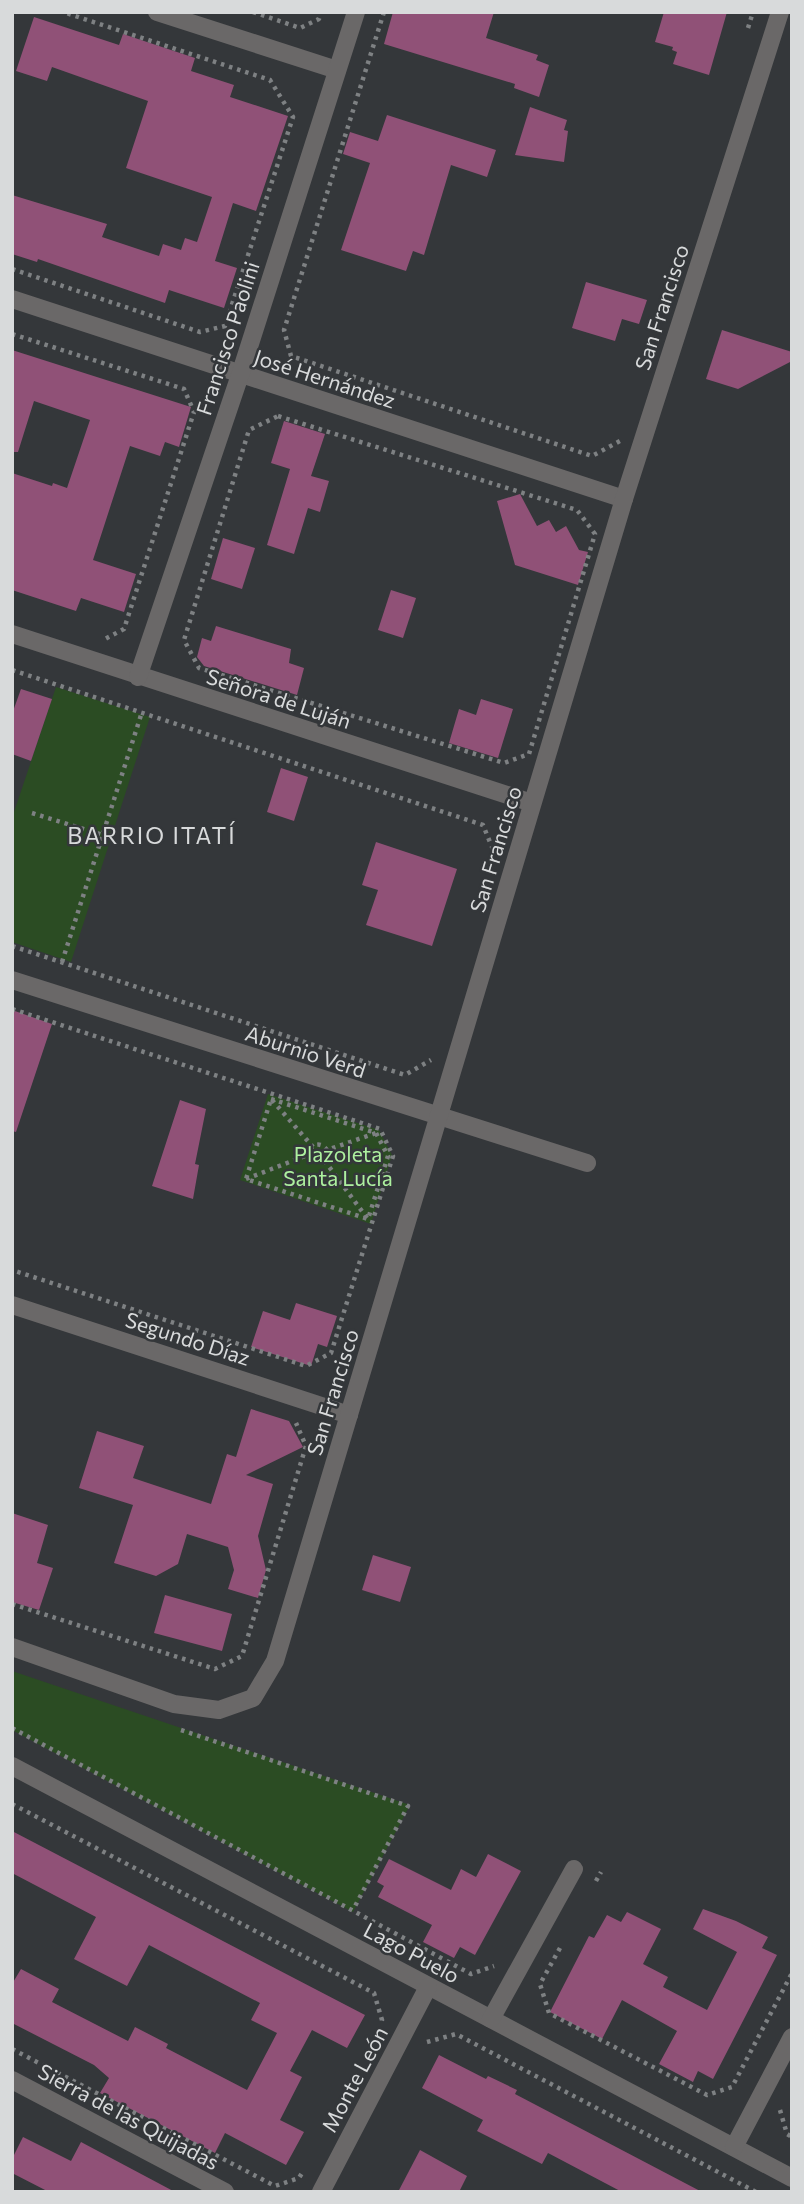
<svg xmlns="http://www.w3.org/2000/svg" width="804" height="2204" viewBox="0 0 804 2204" font-family="Commissioner,sans-serif">
	<style>
		.green { fill: #2b4c23 }
		.building { fill: #905177 }
		.lines { fill: none; stroke-linecap: round; stroke-linejoin: round }
		.path { stroke: #7e8183; stroke-width: 4.5; stroke-dasharray: 3.5 5; stroke-linecap: butt }
		.minor { stroke: #6a6868; stroke-width: 18 }
		.labels { text-anchor: middle; dominant-baseline: central; stroke-width: 5; stroke-linejoin: round; paint-order: stroke }
		.street-label { font-size: 21px; fill: #d8dadb; stroke: #34373a }
		.park-label { font-size: 21px; fill: #adf09f; stroke: #34373a }
		.neighbourhood-label { font-size: 23px; letter-spacing: 2px; fill: #d8dadb; stroke: #34373a }
	</style>
	<rect width="100%" height="100%" fill="#34373a"/>
	<g class="green">
		<polygon points="56,687 150,717 71,962 12,942 12,818"/>
		<polygon points="268,1094 379,1130 392,1155 371,1224 240,1180"/>
		<polygon points="12,1671 410,1805 353,1912 12,1730"/>
	</g>
	<g class="building">
		<polygon points="393,12 494,12 486,38 538,55 536,60 549,65 539,97 514,88 515,84 384,44"/>
		<polygon points="664,12 727,12 709,75 673,64 677,52 672,50 673,47 655,42"/>
		<polygon points="34,17 119,45 123,34 195,58 191,71 234,85 230,97 288,116 256,211 233,203 215,261 237,268 224,308 169,290 165,303 38,259 37,262 12,254 12,195 107,224 102,237 159,256 163,244 181,250 185,238 197,242 212,197 126,168 148,101 52,67 47,81 16,71"/>
		<polygon points="530,107 567,120 564,130 568,131 564,162 515,155"/>
		<polygon points="387,115 496,150 487,177 451,165 424,255 413,251 406,271 341,250 370,163 343,154 350,132 378,141"/>
		<polygon points="586,282 647,300 639,324 622,319 615,341 572,328"/>
		<polygon points="722,330 792,352 792,361 738,389 706,379"/>
		<polygon points="12,350 191,407 179,447 165,442 160,456 130,446 93,560 136,574 124,612 81,598 76,611 12,590 12,473 52,486 53,483 67,488 90,420 34,401 18,452 12,452"/>
		<polygon points="284,421 325,434 311,476 329,481 320,512 308,508 294,554 267,545 290,469 271,463"/>
		<polygon points="520,494 537,526 549,520 556,532 566,526 579,550 588,552 578,585 515,565 497,501"/>
		<polygon points="223,538 255,548 242,589 211,579"/>
		<polygon points="391,590 416,598 403,638 378,630"/>
		<polygon points="216,626 291,649 289,663 304,668 297,695 204,666 197,657 202,638 211,641"/>
		<polygon points="21,689 52,699 31,761 12,754 12,714"/>
		<polygon points="481,699 513,709 498,758 449,743 459,709 476,715"/>
		<polygon points="281,768 308,777 294,821 267,812"/>
		<polygon points="376,842 457,869 432,946 366,925 378,890 362,885"/>
		<polygon points="12,1010 52,1024 16,1132 12,1131"/>
		<polygon points="180,1100 206,1109 195,1164 199,1165 193,1199 152,1186"/>
		<polygon points="296,1303 337,1316 327,1347 318,1344 311,1366 251,1347 263,1311 290,1320"/>
		<polygon points="251,1409 289,1421 303,1447 246,1475 273,1484 258,1536 266,1570 258,1598 228,1589 234,1570 228,1547 187,1534 178,1564 156,1576 114,1563 133,1505 79,1488 97,1431 144,1446 133,1478 211,1504 227,1454 236,1457"/>
		<polygon points="12,1513 48,1525 37,1563 53,1568 39,1610 12,1602"/>
		<polygon points="373,1555 411,1567 400,1602 362,1590"/>
		<polygon points="165,1595 232,1614 222,1651 154,1633"/>
		<polygon points="12,1831 365,2015 347,2048 312,2030 290,2071 302,2077 280,2120 304,2132 286,2165 225,2133 215,2153 100,2093 109,2078 94,2065 12,2023 12,1984 21,1969 59,1989 52,2002 128,2041 135,2027 168,2044 166,2048 247,2090 277,2033 251,2020 260,2003 149,1945 127,1986 74,1959 96,1917 12,1873"/>
		<polygon points="488,1854 521,1871 475,1955 460,1947 454,1958 423,1942 432,1925 378,1897 384,1886 377,1882 389,1859 451,1890 461,1869 476,1877"/>
		<polygon points="703,1909 736,1921 768,1937 762,1948 777,1955 713,2079 698,2071 693,2082 659,2064 677,2031 622,2000 602,2039 550,2012 589,1936 594,1938 607,1915 621,1922 627,1912 661,1929 643,1964 668,1977 663,1987 707,2010 737,1952 693,1929"/>
		<polygon points="439,2055 486,2079 488,2076 517,2090 515,2094 702,2192 622,2192 548,2153 542,2164 477,2131 483,2120 422,2088"/>
		<polygon points="23,2137 71,2161 81,2142 175,2192 49,2192 12,2173 12,2159"/>
		<polygon points="420,2150 467,2176 459,2192 398,2192"/>
	</g>
	<g class="lines">
		<g class="path">
			<polyline points="253,12 300,28 319,19 321,12"/>
			<polyline points="384,12 284,330 291,356 592,456 620,441"/>
			<polyline points="748,28 753,12"/>
			<polyline points="12,269 200,332 225,326 293,117 270,80 63,12"/>
			<polyline points="12,334 184,389 194,412 124,629 105,639 102,638"/>
			<polygon points="278,416 577,510 595,534 529,754 504,763 199,668 184,640 249,430"/>
			<polyline points="12,670 483,825 494,852"/>
			<polyline points="32,813 103,835"/>
			<polyline points="12,946 405,1075 431,1060"/>
			<polyline points="62,962 142,712"/>
			<polyline points="12,1009 380,1129 393,1156 331,1353 306,1366 12,1270"/>
			<polygon points="271,1099 376,1133 388,1156 368,1219 246,1179"/>
			<polyline points="272,1100 313,1147"/>
			<polyline points="246,1179 310,1154"/>
			<path d="M367,1218L324,1160H317L310,1154V1149C315,1143 322,1143 327,1150L376,1133"/>
			<polyline points="12,1604 215,1669 242,1656 306,1446 296,1423"/>
			<polyline points="12,1728 471,1974 494,1966"/>
			<polyline points="181,1730 408,1806 353,1910"/>
			<polyline points="12,1804 374,1993 382,2020 381,2023"/>
			<polyline points="596,1881 601,1872"/>
			<polyline points="560,1948 540,1984 549,2013 707,2095 732,2087 792,1973"/>
			<polyline points="427,2042 456,2034 756,2192"/>
			<polyline points="12,2049 275,2186 299,2178 302,2173"/>
			<polyline points="780,2110 787,2134 792,2137"/>
		</g>
		<g class="minor">
			<polyline points="157,12 337,70"/>
			<polyline points="12,299 624,499"/>
			<polyline points="12,634 532,803"/>
			<polyline points="138,677 240,375 356,12"/>
			<polyline points="12,980 587,1163"/>
			<polyline points="12,1305 349,1415"/>
			<polyline points="12,1647 174,1704 219,1710 253,1698 275,1661 624,499 780,12"/>
			<polyline points="12,1766 792,2178"/>
			<polyline points="491,2019 574,1869"/>
			<polyline points="12,2080 225,2192"/>
			<polyline points="734,2147 792,2037"/>
			<polyline points="321,2192 428,1987"/>
		</g>
	</g>
	<g class="labels">
		<g class="street-label">
			<text transform="translate(661 307) rotate(-72)">San Francisco</text>
			<text transform="translate(227 338) rotate(-72)">Francisco Paolini</text>
			<text transform="translate(325 378) rotate(18)">José Hernández</text>
			<text transform="translate(279 698) rotate(18)">Señora de Luján</text>
			<text transform="translate(495 849) rotate(-73)">San Francisco</text>
			<text transform="translate(306 1051) rotate(18)">Aburnio Verd</text>
			<text transform="translate(188 1338) rotate(18)">Segundo Díaz</text>
			<text transform="translate(332 1392) rotate(-73)">San Francisco</text>
			<text transform="translate(412 1952) rotate(28)">Lago Puelo</text>
			<text transform="translate(354 2079) rotate(-62)">Monte León</text>
			<text transform="translate(129 2116) rotate(28)">Sierra de las Quijadas</text>
		</g>
		<g class="park-label">
			<text x="338" y="1153">Plazoleta<tspan x="338" dy="24">Santa Lucía</tspan></text>
		</g>
		<g class="neighbourhood-label">
			<text x="152" y="835">BARRIO ITATÍ</text>
		</g>
	</g>
	<rect width="804" height="2204" fill="none" stroke="#d8dadb" stroke-width="28"/>
</svg>
